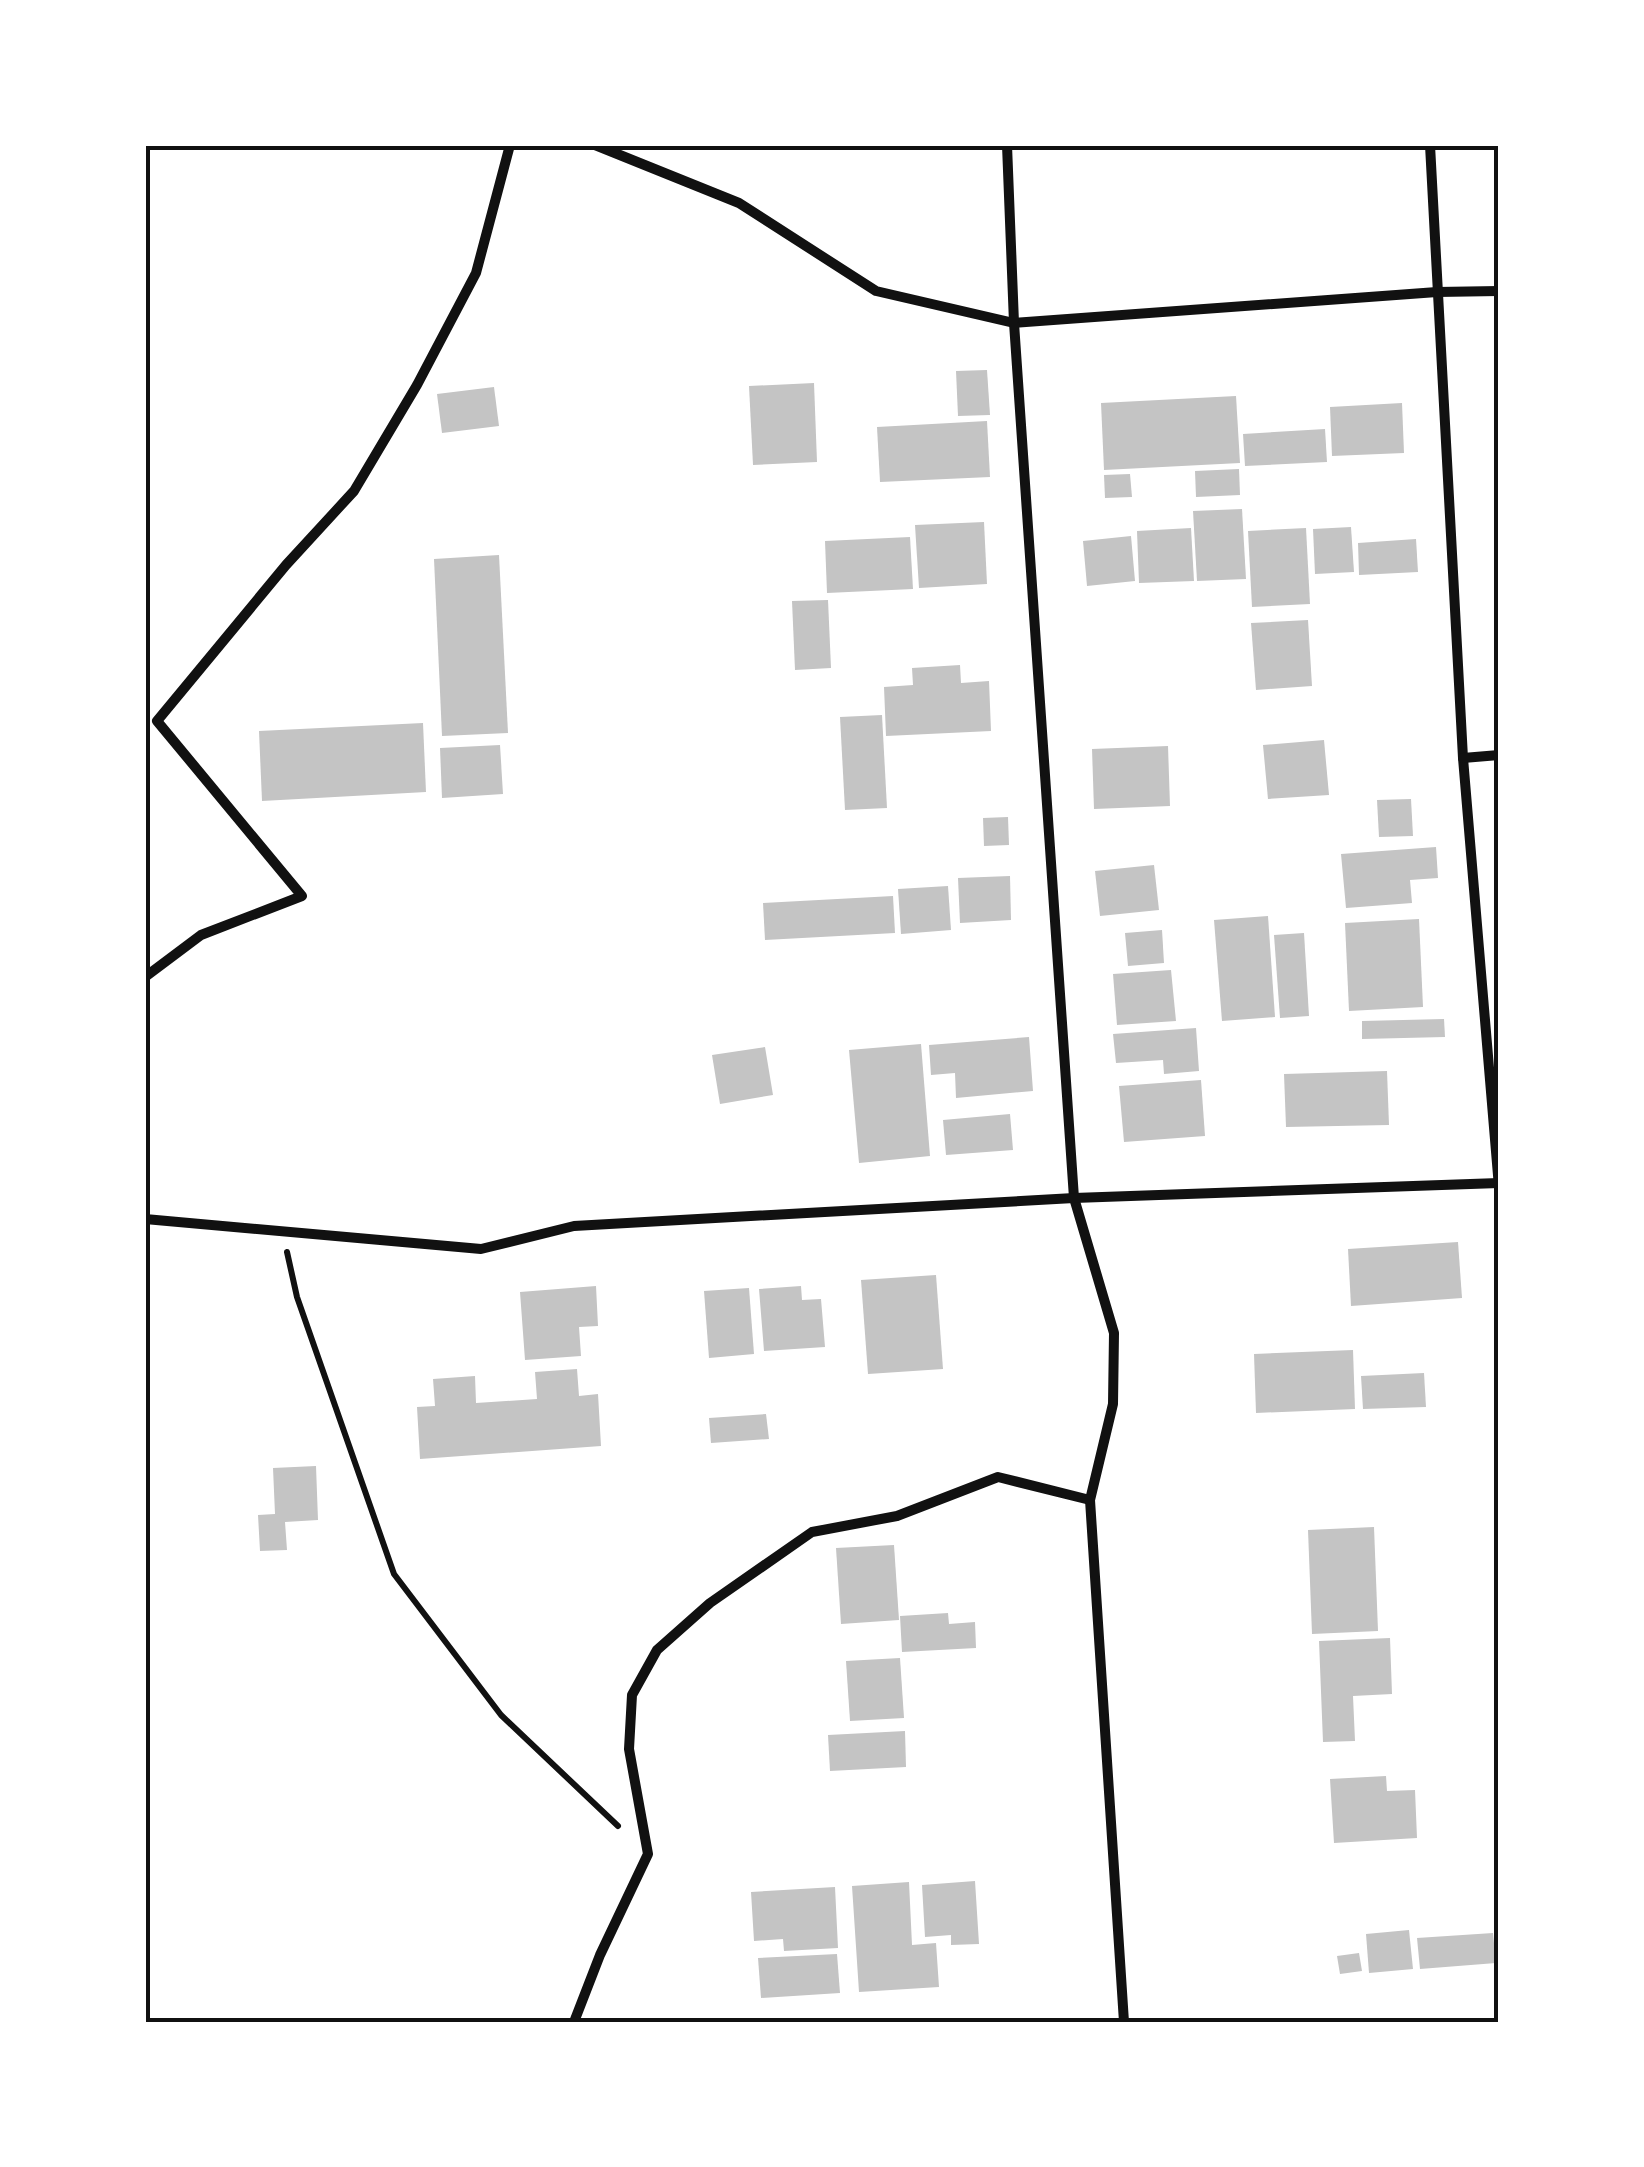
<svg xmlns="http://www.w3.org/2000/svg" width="1644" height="2167" viewBox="0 0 1644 2167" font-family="'Nunito Sans',sans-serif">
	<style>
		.building { fill: #c4c4c4 }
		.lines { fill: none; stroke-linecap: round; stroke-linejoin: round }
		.path { stroke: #111; stroke-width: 6 }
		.minor { stroke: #111; stroke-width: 10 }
		.neatline { fill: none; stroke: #111; stroke-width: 4 }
	</style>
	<rect width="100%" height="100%" fill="#fff"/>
	<g class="building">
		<polygon points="987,370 990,415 958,416 956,371"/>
		<polygon points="814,383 817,462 753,465 749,386"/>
		<polygon points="494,387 499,426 442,433 437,394"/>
		<polygon points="1236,396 1240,463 1104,470 1101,403"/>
		<polygon points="1402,403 1404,453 1332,456 1330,407"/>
		<polygon points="987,421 990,477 880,482 877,427"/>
		<polygon points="1325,429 1327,462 1245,466 1243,434"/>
		<polygon points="1239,469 1240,495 1196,497 1195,471"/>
		<polygon points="1130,474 1132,497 1105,498 1104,475"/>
		<polygon points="1242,509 1246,579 1197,581 1193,511"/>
		<polygon points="984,522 987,584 919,588 915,525"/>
		<polygon points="1351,527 1354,572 1315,574 1313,529"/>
		<polygon points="1191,528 1194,581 1139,583 1137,531"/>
		<polygon points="1306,528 1310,604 1252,607 1248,531"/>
		<polygon points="1131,536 1135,581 1087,586 1083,541"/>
		<polygon points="910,537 913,589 827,593 825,541"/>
		<polygon points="1416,539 1418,572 1359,575 1358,543"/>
		<polygon points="499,555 508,733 442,736 434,559"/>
		<polygon points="828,600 831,668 795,670 792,601"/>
		<polygon points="1308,620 1312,686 1256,690 1251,623"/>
		<polygon points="960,665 961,683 989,681 991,731 886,736 884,687 913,685 912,668"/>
		<polygon points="882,715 887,808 845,810 840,717"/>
		<polygon points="423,723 426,792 262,801 259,731"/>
		<polygon points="1324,740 1329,795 1268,799 1263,745"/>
		<polygon points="500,745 503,794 442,798 440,748"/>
		<polygon points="1168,746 1170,806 1094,809 1092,749"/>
		<polygon points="1411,799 1413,836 1379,837 1377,800"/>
		<polygon points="1008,817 1009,845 984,846 983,818"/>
		<polygon points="1436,847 1438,878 1410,880 1412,903 1346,908 1341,854"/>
		<polygon points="1154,865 1159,910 1100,916 1095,871"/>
		<polygon points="1010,876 1011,920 960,923 958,878"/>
		<polygon points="948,886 951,930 901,934 898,889"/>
		<polygon points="893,896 895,933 765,940 763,903"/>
		<polygon points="1268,916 1275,1017 1222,1021 1214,920"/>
		<polygon points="1419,919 1423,1007 1349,1011 1345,923"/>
		<polygon points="1162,930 1164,963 1128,966 1125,933"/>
		<polygon points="1304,933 1309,1016 1280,1018 1274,935"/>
		<polygon points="1171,970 1176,1021 1117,1025 1113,974"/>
		<polygon points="1444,1019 1445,1037 1362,1039 1362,1021"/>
		<polygon points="1196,1028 1199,1071 1164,1074 1163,1060 1116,1063 1113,1034"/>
		<polygon points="1029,1037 1033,1091 956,1098 955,1073 931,1075 929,1045"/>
		<polygon points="921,1044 930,1156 859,1163 849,1050"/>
		<polygon points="765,1047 773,1095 720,1104 712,1055"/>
		<polygon points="1387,1071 1389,1125 1286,1127 1284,1074"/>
		<polygon points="1201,1080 1205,1136 1124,1142 1119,1086"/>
		<polygon points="1010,1114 1013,1150 946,1155 943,1120"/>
		<polygon points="1458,1242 1462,1298 1351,1306 1348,1249"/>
		<polygon points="936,1275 943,1369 868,1374 861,1280"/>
		<polygon points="596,1286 598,1326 579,1327 581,1356 525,1360 520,1292"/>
		<polygon points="801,1286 802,1300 821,1299 825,1347 764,1351 759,1289"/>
		<polygon points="749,1288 754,1354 709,1358 704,1291"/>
		<polygon points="1353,1350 1355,1409 1256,1413 1254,1354"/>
		<polygon points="577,1369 579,1396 598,1394 601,1446 420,1459 417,1407 435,1406 433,1379 475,1376 476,1403 537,1399 535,1372"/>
		<polygon points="1424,1373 1426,1407 1363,1409 1361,1376"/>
		<polygon points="766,1414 769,1439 711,1443 709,1418"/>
		<polygon points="316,1466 318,1520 285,1522 287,1550 260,1551 258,1515 275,1514 273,1468"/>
		<polygon points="1374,1527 1378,1631 1312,1634 1308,1530"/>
		<polygon points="894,1545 899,1620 841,1624 836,1548"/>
		<polygon points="948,1613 949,1624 975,1622 976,1648 902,1652 900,1616"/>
		<polygon points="1390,1638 1392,1694 1353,1696 1355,1741 1323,1742 1319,1641"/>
		<polygon points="900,1658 904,1718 850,1721 846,1661"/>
		<polygon points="905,1731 906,1767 830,1771 828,1735"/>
		<polygon points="1386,1776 1387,1791 1415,1790 1417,1838 1334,1843 1330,1779"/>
		<polygon points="975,1881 979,1944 951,1945 951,1935 925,1937 922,1885"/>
		<polygon points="909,1882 912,1945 936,1943 939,1987 859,1992 852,1886"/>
		<polygon points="835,1887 838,1948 784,1951 783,1939 754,1941 751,1892"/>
		<polygon points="1409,1930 1413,1969 1369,1973 1366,1934"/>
		<polygon points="1493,1933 1496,1963 1420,1969 1417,1938"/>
		<polygon points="1359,1953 1362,1971 1340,1974 1337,1956"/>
		<polygon points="837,1954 840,1993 761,1998 758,1958"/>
	</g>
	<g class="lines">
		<polyline class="path" points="287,1252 297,1297 394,1574 501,1715 618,1826"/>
		<g class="minor">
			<polyline points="595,145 739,203 876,291 1014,323 1437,292 1499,291"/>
			<polyline points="1007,145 1014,323 1074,1198 1114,1333 1113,1404 1090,1500 1124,2022"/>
			<polyline points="1430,145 1463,758 1499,1187"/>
			<polyline points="1463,758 1499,755"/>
			<polyline points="145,977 201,935 302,896 157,721 286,565 354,491 417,385 476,273 510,145"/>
			<polyline points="145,1219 481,1249 574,1226 1074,1198 1499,1183"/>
			<polyline points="574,2022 600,1955 648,1854 629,1749 632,1695 657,1650 710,1603 812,1532 897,1516 998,1477 1090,1500"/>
		</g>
	</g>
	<rect width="1644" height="2167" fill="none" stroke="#ffffff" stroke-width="295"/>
	<rect x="148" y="148" width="1348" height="1872" class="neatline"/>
</svg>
